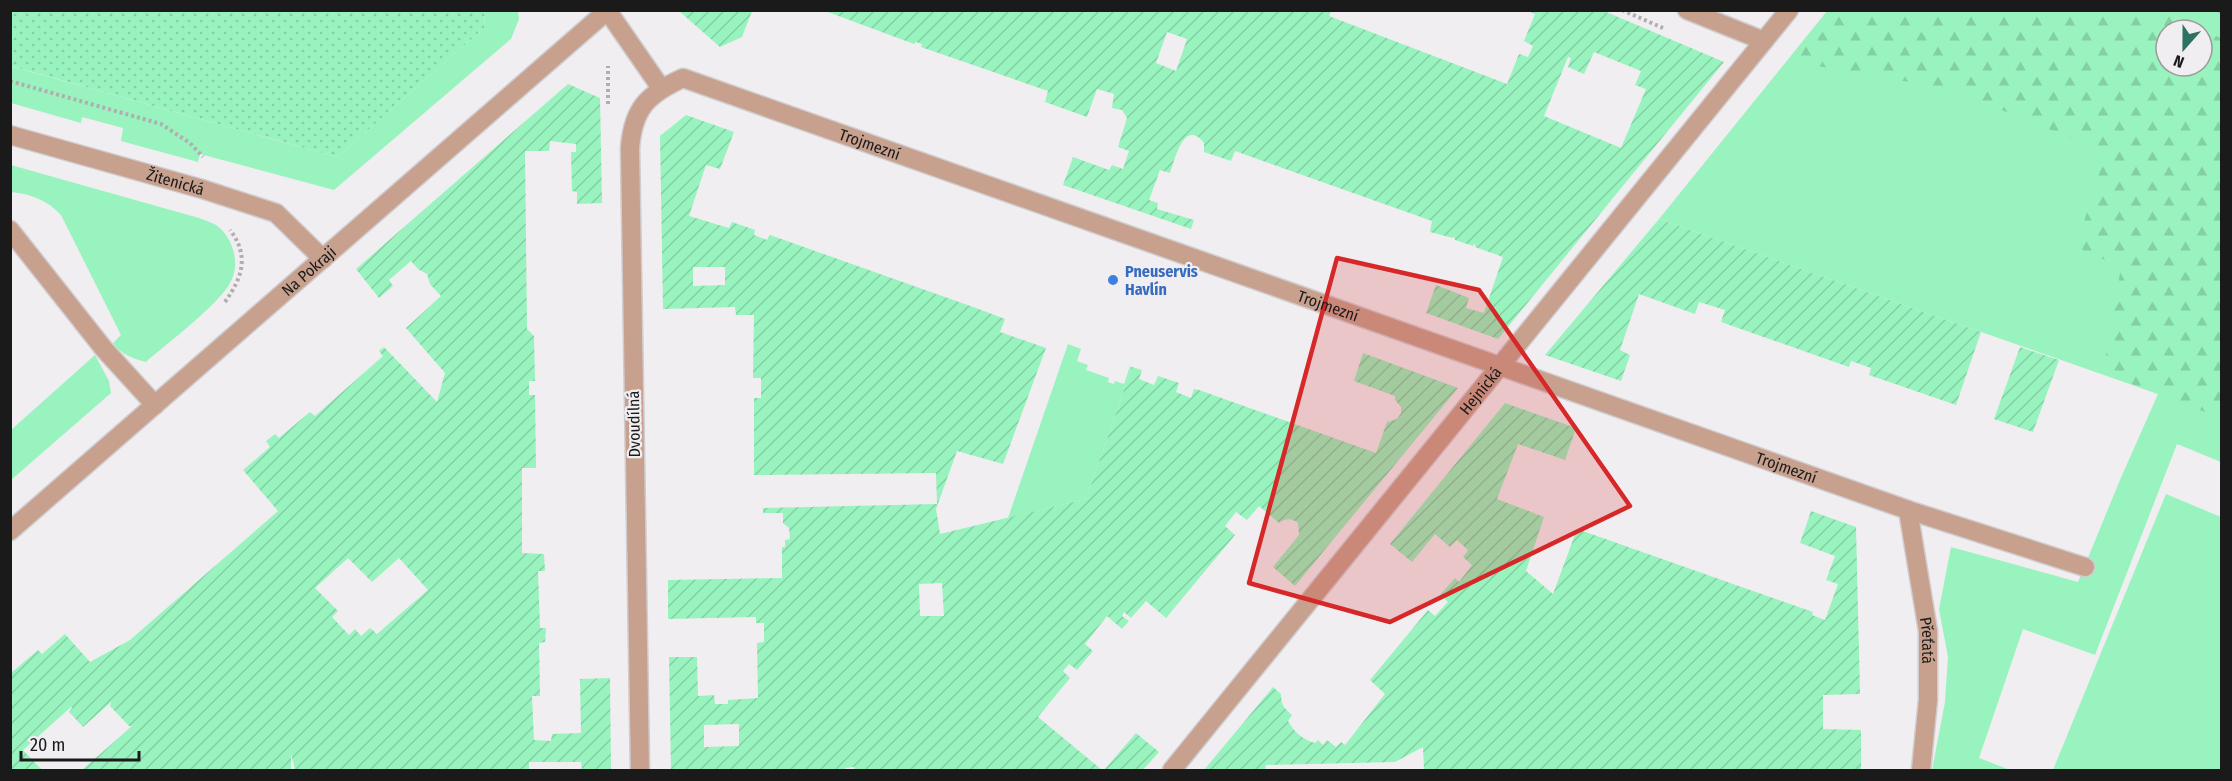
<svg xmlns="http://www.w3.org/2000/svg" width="2232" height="781" viewBox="0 0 2232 781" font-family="'Fira Sans Condensed',sans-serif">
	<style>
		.grass { fill: #98f3be }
		.forest { fill: url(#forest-firs); fill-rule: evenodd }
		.park { fill: url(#park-dots) }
		.garden { fill: url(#garden-furrows); fill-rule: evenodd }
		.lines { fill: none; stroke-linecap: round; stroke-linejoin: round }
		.minor-casing { stroke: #cfcccf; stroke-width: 21 }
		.path { stroke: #b0aeb0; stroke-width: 4; stroke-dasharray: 3 3; stroke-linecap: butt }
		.minor { stroke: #c7a08e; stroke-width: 18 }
		.marked { fill: #d62828; fill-opacity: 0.2; stroke: #d62828; stroke-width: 4.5; stroke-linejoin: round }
		.shop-dot { fill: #3f7fe0; stroke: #f1eef1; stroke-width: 2 }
		.labels { text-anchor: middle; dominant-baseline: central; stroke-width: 4.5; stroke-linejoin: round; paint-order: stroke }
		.street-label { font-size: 16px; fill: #1b1a1b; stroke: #f1eef1 }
		.shop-label { font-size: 16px; font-weight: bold; fill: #366cbe; stroke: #f1eef1; text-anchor: start }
	</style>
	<defs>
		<pattern id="forest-firs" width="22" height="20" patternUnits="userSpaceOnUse" patternTransform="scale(1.5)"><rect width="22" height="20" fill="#98f3be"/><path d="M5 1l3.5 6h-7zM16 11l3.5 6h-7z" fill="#82d0a3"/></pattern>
		<pattern id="park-dots" width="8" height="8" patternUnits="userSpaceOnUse" patternTransform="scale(1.5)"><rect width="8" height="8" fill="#98f3be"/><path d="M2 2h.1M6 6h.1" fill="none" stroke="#82d0a3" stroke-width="1.8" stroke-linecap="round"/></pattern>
		<pattern id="garden-furrows" width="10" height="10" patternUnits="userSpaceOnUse" patternTransform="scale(1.5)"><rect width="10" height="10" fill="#98f3be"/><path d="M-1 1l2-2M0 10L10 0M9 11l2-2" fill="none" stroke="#82d0a3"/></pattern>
	</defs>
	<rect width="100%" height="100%" fill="#f1eef1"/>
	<g class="grass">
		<polygon points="485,11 518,11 519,19 511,39 334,190 200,154 198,162 121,141 123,128 82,117 81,123 11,103 10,66 337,157 484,28"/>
		<polygon points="1827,11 2107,11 2166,66 2202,66 2221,57 2221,462 2177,444 2095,655 2023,629 1979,758 2010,770 1932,770 1945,702 1948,657 1939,609 1951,547 2078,582 2120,480 2158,394 1659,219"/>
		<polygon points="2162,11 2221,11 2221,38"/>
		<path d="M11,165L199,218C204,220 211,222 216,225C232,236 240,261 232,279C223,302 166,344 146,362C133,359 121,354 113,343L121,335L61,215C47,200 31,194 11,192Z"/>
		<polygon points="1068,344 1081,349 1077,361 1088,365 1086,370 1109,378 1108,382 1114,384 1115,381 1124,384 1130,366 1132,367 1086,499 1008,518"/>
		<polygon points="95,355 109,381 111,393 11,480 11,430"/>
		<polygon points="2166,494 2221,517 2221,770 2053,770"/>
	</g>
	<path class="forest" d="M1829,11H2162L2221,38V418L2103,373L2121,267L2076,247L2106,152L1949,89L1789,61ZM2166,30H2202V66H2166Z"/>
	<polygon class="park" points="10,11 485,10 485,11 484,28 337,157 11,66"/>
	<g class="garden">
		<polygon points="679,11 752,11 742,37 720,47"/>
		<path d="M825,11H1331L1329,16L1507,84L1519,54L1528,57L1533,46L1524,41L1535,14L1528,11H1604L1724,62L1498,339L1426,313L1436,285L1469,298L1466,308L1484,313L1503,257L1475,247V243L1473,246L1455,240L1454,236L1453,238L1430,232L1432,221L1235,151L1231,161L1204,152V143C1184,118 1175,159 1170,173L1160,170L1149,200L1158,203L1157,209L1194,220L1191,229L1063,185L1073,157L1109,170L1112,165L1123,169L1129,151L1118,147L1127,118L1122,110L1112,108L1114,94L1097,89L1087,117L1045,102L1048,91L921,47L922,44L916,42L914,44ZM1167,32L1187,39L1176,71L1156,63ZM1594,52L1641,71L1635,85L1646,89L1621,148L1544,116L1568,57L1571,58L1568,67L1584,74Z"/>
		<path d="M568,84L600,98L602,203L577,204V192L572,191L571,152H576V144L550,141L549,151H525L527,329L534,336L535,381H529V395H535L536,468H522V553L544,554L545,571H538L540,628H546L545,642L539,643L540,696H532L534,740L551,741L552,734L581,733L580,679L610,678L611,770H582L581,762H529V770H295L291,753V770H82L132,726H129L110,706L111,702L83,727L69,712L72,708L71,707L23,750L42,770H11V673L38,650L42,654L65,634L90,662L130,640L278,511L243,470L270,447L266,441L275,434L279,438L310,412L315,416L383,356L379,351L384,347L437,402L445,373L406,328L441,296L430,284L427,274L418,269L411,261L389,280L393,286L379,298L356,269ZM348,558L372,582L399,558L428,590L377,634L370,628L361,636L355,629L349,635L332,617L338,611L315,588Z"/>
		<path d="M686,115L734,132L720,169L706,165L689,216L729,228L732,222L755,230L754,235L767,240L770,235L976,308L1005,319L1000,332L1046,348L1003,464L957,451L936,509L940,534L1086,499L1132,367L1142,370L1139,379L1154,385L1158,376L1179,383L1176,392L1191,398L1194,389L1199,390L1376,453L1387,422L1397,419L1401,413V407L1395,400V396L1354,381L1363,353L1458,388L1295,586L1273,567L1299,535L1298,523C1292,518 1285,518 1279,523L1259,506L1247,520L1236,512L1225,526L1235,535L1166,618L1146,601L1131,618L1124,612L1122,616L1129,621L1122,629L1107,616L1085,644L1093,651L1077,670L1069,664L1063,671L1070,678L1038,717L1102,770H855L854,767L845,768V770H671L669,657H697L698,696L714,695L715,704H728V700L758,698L757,643L764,642V623H756V617L668,619V580L782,578V547H785V540L790,539L789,528L783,523V513H763V508L937,504L936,473L754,475V398H761V378H753L754,315H736L735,307L663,309L660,136ZM693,267H725V285L693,286ZM942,583L944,616H920L919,584ZM739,724V746L704,747V725Z"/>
		<polygon points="1659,219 1981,332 1956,405 1869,375 1871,368 1851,361 1849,367 1721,322 1725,310 1699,302 1695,314 1639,294 1620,350 1630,355 1621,381 1545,355"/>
		<polygon points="2020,347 2059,360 2033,432 1994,419"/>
		<path d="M1505,403L1576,428L1565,460L1518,444L1497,499L1544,517L1526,571L1553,594L1577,529L1813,612L1812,615L1825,620L1838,584L1826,580L1835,556L1800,543L1811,511L1856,527L1860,694L1823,695V729L1861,730V770H1424L1423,747L1395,762L1266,765L1265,770H1204L1273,687L1281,694C1281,705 1284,708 1292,715L1288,721C1295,733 1302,739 1315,743L1318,740L1323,745L1327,740L1336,747L1341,742L1345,745L1385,694L1370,680L1428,610L1435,616L1448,602L1440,595L1455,578L1459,582L1472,565L1463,557L1468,550L1457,540L1450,547L1435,534L1412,562L1390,544Z"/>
		<polygon points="1136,733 1159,752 1143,770 1104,770"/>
	</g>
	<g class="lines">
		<g class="minor-casing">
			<g id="minor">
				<polyline points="607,10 661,88"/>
				<polyline points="1687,10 1764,41"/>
				<path id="s1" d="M10,135L202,189L276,213L323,259"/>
				<polyline points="10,230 104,349 155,405"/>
				<path id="s2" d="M1908,510L1928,631V700L1921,770"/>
				<path id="s3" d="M10,531L608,10"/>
				<path id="s4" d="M640,770L630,148C633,108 648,94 683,78L1908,510L2085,567"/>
				<path id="s5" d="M1172,770L1789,10"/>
			</g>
		</g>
		<g class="path">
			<polyline points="1622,10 1663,28"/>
			<polyline points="2218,10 2222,12"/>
			<polyline points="10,81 161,124 190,143 203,157"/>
			<polyline points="608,104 608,66"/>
			<path d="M225,302C242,278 250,256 230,230"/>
		</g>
		<use href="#minor" class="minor"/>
	</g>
	<path class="marked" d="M1337,258L1479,290L1630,506L1390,622L1249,583Z"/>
	<circle class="shop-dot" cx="1113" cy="280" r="6"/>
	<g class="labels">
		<g class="street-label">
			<text stroke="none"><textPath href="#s4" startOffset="914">Trojmezní</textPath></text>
			<text stroke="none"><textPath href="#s1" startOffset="172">Žitenická</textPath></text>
			<text stroke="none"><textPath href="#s3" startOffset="396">Na Pokraji</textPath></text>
			<text stroke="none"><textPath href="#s4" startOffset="1400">Trojmezní</textPath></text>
			<text stroke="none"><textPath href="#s5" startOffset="489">Hejnická</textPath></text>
			<text transform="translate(634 424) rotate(-91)">Dvoudílná</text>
			<text stroke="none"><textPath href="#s4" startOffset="1886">Trojmezní</textPath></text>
			<text stroke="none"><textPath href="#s2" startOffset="132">Přeťatá</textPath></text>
		</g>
		<g class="shop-label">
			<text x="1125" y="271">Pneuservis<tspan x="1125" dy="18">Havlín</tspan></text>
		</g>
	</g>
	<rect width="2232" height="781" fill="none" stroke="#1b1a1b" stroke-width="24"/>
	<g transform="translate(2184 48) rotate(201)"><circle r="28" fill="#f1eef1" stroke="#9b999b" stroke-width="1.5"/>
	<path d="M0-4.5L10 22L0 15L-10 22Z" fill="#2f7264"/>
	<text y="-9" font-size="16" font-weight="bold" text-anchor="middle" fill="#1b1a1b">N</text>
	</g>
	<path d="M21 751v9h118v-9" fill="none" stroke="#1b1a1b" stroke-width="3"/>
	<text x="30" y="751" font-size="18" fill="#1b1a1b" stroke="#f1eef1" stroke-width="4.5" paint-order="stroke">20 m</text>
</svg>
